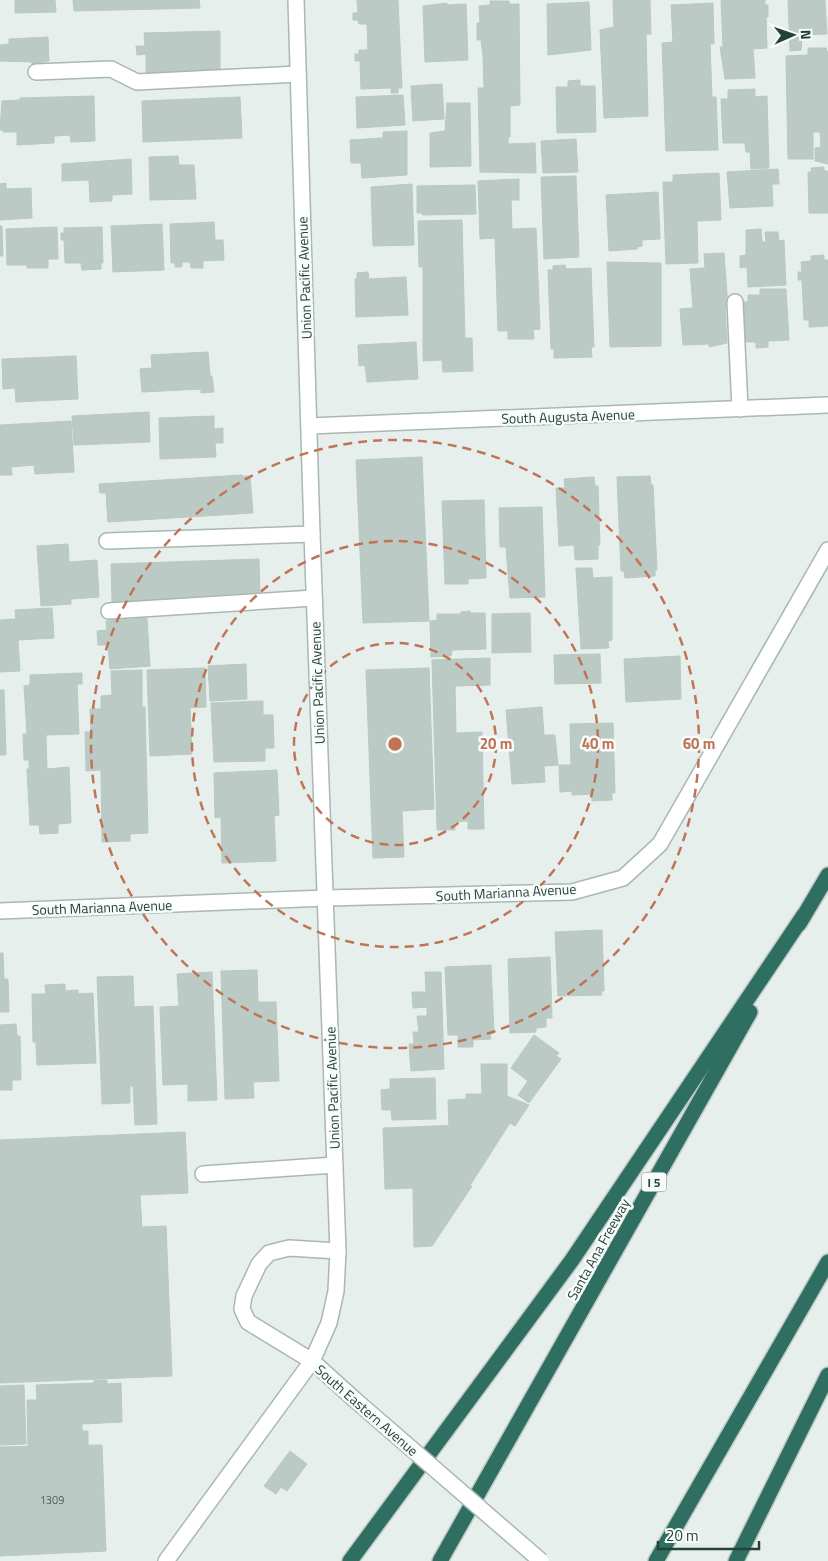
<svg xmlns="http://www.w3.org/2000/svg" width="828" height="1561" viewBox="0 0 828 1561" font-family="'Titillium Web',sans-serif">
	<style>
		.building { fill: #bbcac4; stroke: #b8c9c2 }
		.lines { fill: none; stroke-linecap: round; stroke-linejoin: round }
		.service-casing { stroke: #a8b8b2; stroke-width: 18 }
		.minor-casing { stroke: #a8b8b2; stroke-width: 18 }
		.tertiary-casing { stroke: #a8b8b2; stroke-width: 18 }
		.motorway-casing { stroke: #c2cac8; stroke-width: 18 }
		.service { stroke: #fff; stroke-width: 15 }
		.minor { stroke: #fff; stroke-width: 15 }
		.tertiary { stroke: #fff; stroke-width: 15 }
		.motorway { stroke: #2f6f62; stroke-width: 15 }
		.tertiary-bridge-casing { stroke: #a8b8b2; stroke-width: 18; stroke-linecap: butt }
		.tertiary-bridge { stroke: #fff; stroke-width: 15 }
		.ring { fill: none; stroke: #c07456; stroke-width: 2.5; stroke-dasharray: 9 6 }
		.labels { text-anchor: middle; dominant-baseline: central; stroke-width: 5; stroke-linejoin: round; paint-order: stroke }
		.number-label { font-size: 11px; fill: #4a645c }
		.shield { fill: #f7fbf9; stroke: #637a73; stroke-width: 1 }
		.shield-label { font-size: 12px; font-weight: bold; fill: #24423a }
		.street-label { font-size: 14px; fill: #24423a; stroke: #f7fbf9 }
		.centre { fill: #c07456; stroke: #f7fbf9; stroke-width: 2.5 }
		.ring-label { font-size: 15px; text-anchor: middle; font-weight: bold; fill: #c07456; stroke: #f7fbf9; stroke-width: 5; stroke-linejoin: round; paint-order: stroke }
	</style>
	<rect width="100%" height="100%" fill="#e6efeb"/>
	<g class="building">
		<polygon points="15,0 55,0 56,12 15,13"/>
		<polygon points="73,0 199,0 200,8 74,11"/>
		<polygon points="357,0 398,0 402,88 398,88 398,93 391,93 391,88 361,89 360,61 355,61 355,54 359,54 359,50 368,50 367,24 359,24 358,20 353,20 353,13 358,13"/>
		<polygon points="613,0 650,0 651,34 646,34 648,116 604,118 600,30 614,27"/>
		<polygon points="721,0 765,0 765,5 768,5 768,17 766,17 767,48 753,49 755,78 725,79 720,47 723,47"/>
		<polygon points="788,0 825,0 827,34 802,35 801,50 790,51"/>
		<polygon points="490,1 509,1 509,4 519,4 520,105 510,106 510,137 508,137 508,144 535,143 536,173 480,172 478,88 484,88 483,56 481,40 477,40 477,23 480,23 479,6 490,5"/>
		<polygon points="589,2 591,50 548,55 547,4"/>
		<polygon points="447,3 447,5 466,4 468,60 425,62 423,6"/>
		<polygon points="713,3 714,44 710,44 712,97 716,97 718,150 666,151 662,43 673,42 671,5"/>
		<polygon points="220,31 220,71 146,74 146,54 137,55 136,46 145,46 144,33"/>
		<polygon points="48,37 49,61 32,64 32,62 0,61 0,45 9,44 9,39"/>
		<polygon points="808,48 826,48 828,54 828,164 815,161 815,148 821,147 820,132 813,132 813,159 788,159 786,56 808,55"/>
		<polygon points="580,80 580,86 595,86 596,132 557,133 556,87 568,87 568,81"/>
		<polygon points="442,84 444,119 413,121 411,86"/>
		<polygon points="755,89 755,97 767,96 769,168 751,169 750,152 746,152 745,143 723,143 721,99 728,99 728,90"/>
		<polygon points="403,95 405,125 357,128 356,97"/>
		<polygon points="94,96 95,141 71,142 70,135 54,136 54,143 17,145 17,132 3,132 3,130 0,130 2,101 20,100 20,98"/>
		<polygon points="240,97 242,138 143,142 142,101"/>
		<polygon points="447,103 470,103 471,166 430,167 430,133 445,131"/>
		<polygon points="407,131 407,175 362,178 361,163 351,163 350,140 383,138 383,132"/>
		<polygon points="576,139 578,172 543,173 541,141"/>
		<polygon points="178,156 179,165 194,165 196,199 150,200 149,157"/>
		<polygon points="131,159 132,194 112,195 112,201 90,202 89,180 62,181 62,164"/>
		<polygon points="824,167 824,171 828,171 828,213 809,213 808,172 812,172 811,168"/>
		<polygon points="778,169 779,184 772,184 773,206 730,208 727,172"/>
		<polygon points="719,173 721,220 697,221 698,263 666,264 663,182 673,182 673,175"/>
		<polygon points="576,176 579,257 544,259 541,177"/>
		<polygon points="519,179 519,200 511,200 512,229 536,228 540,329 533,330 534,339 508,339 508,331 498,331 495,238 480,239 478,181"/>
		<polygon points="6,183 6,189 31,188 32,218 0,220 0,184"/>
		<polygon points="412,184 414,245 373,246 371,187"/>
		<polygon points="475,185 476,214 423,215 422,213 417,213 417,186"/>
		<polygon points="658,192 660,239 642,240 642,246 637,247 637,249 609,251 606,195"/>
		<polygon points="462,220 465,338 472,338 473,371 443,372 442,360 423,361 423,267 419,267 418,221"/>
		<polygon points="214,222 215,240 223,240 224,260 203,261 203,268 191,268 190,262 182,262 182,267 175,267 175,263 171,263 170,224"/>
		<polygon points="162,224 164,270 113,272 111,226"/>
		<polygon points="0,226 2,226 3,256 0,256"/>
		<polygon points="57,227 58,259 48,259 48,268 27,268 27,265 7,265 6,229"/>
		<polygon points="102,227 103,263 101,263 101,269 82,270 81,263 65,263 64,240 61,240 61,233 64,233 64,228"/>
		<polygon points="761,229 762,242 766,242 765,232 778,232 779,241 784,240 786,285 748,287 747,267 740,268 740,256 746,255 746,230"/>
		<polygon points="724,253 728,308 725,308 727,343 709,347 709,344 683,345 680,309 693,308 690,269 705,268 704,254"/>
		<polygon points="824,255 824,260 828,260 828,326 809,327 809,320 804,320 802,280 798,280 798,272 802,272 801,262 811,261 811,256"/>
		<polygon points="607,262 661,263 661,346 610,347"/>
		<polygon points="565,265 566,269 591,268 594,347 591,347 592,357 554,358 554,349 551,349 548,270 553,270 553,266"/>
		<polygon points="368,272 369,279 406,277 408,315 356,317 355,279 357,279 357,273"/>
		<polygon points="760,289 786,289 789,340 768,341 768,347 756,348 756,342 743,342 741,302 748,302 748,295 760,295"/>
		<polygon points="416,342 418,379 367,382 365,365 359,366 358,345"/>
		<polygon points="208,352 210,376 212,376 214,392 201,393 201,389 142,392 140,369 152,368 151,355"/>
		<polygon points="76,356 78,399 16,402 15,388 3,389 2,359"/>
		<polygon points="149,412 150,442 74,445 72,416"/>
		<polygon points="214,416 214,429 223,428 223,443 215,443 216,457 160,459 159,418"/>
		<polygon points="71,421 74,472 35,474 34,465 11,467 12,475 0,475 0,425"/>
		<polygon points="422,457 429,621 363,623 356,460"/>
		<polygon points="242,475 242,476 250,476 253,513 108,522 106,493 100,493 99,484"/>
		<polygon points="650,476 651,485 653,485 657,570 655,570 655,576 625,578 624,571 621,571 617,477"/>
		<polygon points="594,477 595,486 598,486 600,545 598,545 598,559 575,560 574,545 559,546 556,488 565,488 564,479"/>
		<polygon points="484,500 486,578 468,579 468,584 445,584 442,501"/>
		<polygon points="542,507 545,597 510,598 506,547 500,547 499,508"/>
		<polygon points="68,544 69,562 97,560 99,597 71,599 71,604 41,606 37,546"/>
		<polygon points="259,559 260,597 112,602 111,564"/>
		<polygon points="576,568 592,568 593,578 612,577 612,640 608,641 609,648 581,649"/>
		<polygon points="52,608 54,638 18,640 20,671 0,672 0,620 16,619 15,610"/>
		<polygon points="470,611 470,613 485,613 486,649 452,650 451,656 431,657 430,621 437,620 437,614 461,614 461,612"/>
		<polygon points="530,613 531,652 492,653 492,614"/>
		<polygon points="147,618 150,666 110,669 108,645 98,645 97,631 107,630 106,621"/>
		<polygon points="600,654 601,683 555,684 554,655"/>
		<polygon points="680,656 681,699 626,702 624,659"/>
		<polygon points="490,658 490,685 455,686 456,733 482,732 484,829 468,829 468,821 454,822 455,830 437,830 432,660"/>
		<polygon points="246,664 247,699 210,701 208,666"/>
		<polygon points="205,668 206,707 190,708 192,754 150,756 147,670"/>
		<polygon points="429,668 434,809 402,811 404,857 373,858 366,670"/>
		<polygon points="142,670 142,707 145,707 148,833 130,834 130,841 102,842 101,770 86,771 85,732 91,732 90,709 101,709 101,696 112,695 111,671"/>
		<polygon points="82,673 82,684 77,684 79,734 46,735 47,769 69,767 71,823 58,824 58,833 40,834 39,825 30,825 27,769 29,769 29,760 24,760 23,734 27,734 24,686 30,685 30,675"/>
		<polygon points="0,690 4,690 6,755 0,755"/>
		<polygon points="263,701 263,715 273,715 274,748 265,748 265,761 214,762 211,703"/>
		<polygon points="542,707 544,735 555,735 558,765 544,766 545,782 512,784 506,710"/>
		<polygon points="613,723 615,793 612,793 612,800 592,801 592,794 572,795 572,791 560,792 559,765 571,765 570,724"/>
		<polygon points="277,770 279,815 274,816 276,861 222,863 221,817 215,818 214,773"/>
		<polygon points="602,930 604,991 601,991 602,995 558,996 555,932"/>
		<polygon points="0,953 3,953 4,979 8,979 9,1012 0,1012"/>
		<polygon points="550,957 552,1018 546,1018 546,1027 536,1028 536,1032 510,1033 508,959"/>
		<polygon points="491,965 494,1033 490,1034 491,1039 473,1040 473,1047 458,1047 458,1035 448,1035 445,967"/>
		<polygon points="257,970 258,1002 276,1002 279,1081 253,1082 254,1098 225,1099 221,971"/>
		<polygon points="212,972 217,1100 188,1101 188,1084 163,1085 160,1007 179,1006 177,974"/>
		<polygon points="425,972 441,972 444,1069 411,1071 409,1044 414,1044 413,1032 419,1032 417,1016 427,1016 427,1007 413,1008 412,992 426,992"/>
		<polygon points="133,976 134,1007 153,1006 157,1124 135,1125 133,1086 130,1086 130,1103 102,1104 97,977"/>
		<polygon points="65,984 65,991 78,990 78,994 93,993 96,1063 37,1065 36,1042 33,1042 32,994 46,994 45,985"/>
		<polygon points="16,1024 17,1036 20,1036 21,1080 12,1080 12,1090 0,1090 0,1025"/>
		<polygon points="534,1035 559,1053 556,1056 561,1059 529,1103 518,1095 528,1081 511,1068"/>
		<polygon points="481,1064 507,1064 507,1096 529,1105 515,1126 510,1123 449,1127 448,1100 466,1099 466,1094 482,1094"/>
		<polygon points="435,1078 436,1119 392,1120 391,1110 382,1110 381,1090 390,1089 390,1079"/>
		<polygon points="510,1123 469,1187 472,1186 432,1246 414,1247 413,1188 385,1189 383,1128"/>
		<polygon points="185,1132 188,1193 140,1195 142,1228 0,1233 0,1140"/>
		<polygon points="166,1226 172,1376 0,1383 0,1233"/>
		<polygon points="94,1380 107,1380 107,1384 121,1383 122,1422 82,1424 82,1431 88,1431 88,1445 28,1446 27,1400 37,1400 36,1385 94,1383"/>
		<polygon points="24,1385 26,1444 0,1445 0,1386"/>
		<polygon points="102,1445 106,1551 0,1556 0,1447"/>
		<polygon points="290,1451 307,1464 287,1491 281,1487 276,1494 264,1486"/>
	</g>
	<g class="lines">
		<g class="service-casing">
			<g id="service">
				<polyline points="36,72 111,69 137,82 298,74"/>
				<polyline points="735,302 740,409"/>
				<polyline points="107,541 312,534"/>
				<polyline points="109,611 314,598"/>
				<polyline points="203,1174 335,1165"/>
				<polyline points="312,1361 248,1322 242,1309 244,1296 259,1264 269,1253 289,1248 338,1251"/>
			</g>
		</g>
		<g class="minor-casing">
			<g id="minor">
				<polyline points="309,426 828,405"/>
				<polyline points="0,911 326,898 572,892 623,878 660,844 828,550"/>
			</g>
		</g>
		<g class="tertiary-casing">
			<g id="tertiary">
				<polyline points="312,1361 354,1399"/>
				<polyline points="166,1561 312,1361 329,1323 336,1291 338,1251 312,534 296,0"/>
			</g>
		</g>
		<g class="motorway-casing">
			<g id="motorway">
				<polyline points="799,924 828,875"/>
				<polyline points="350,1561 572,1260 804,915"/>
				<polyline points="440,1561 750,1012"/>
				<polyline points="656,1561 828,1262"/>
				<polyline points="736,1561 828,1375"/>
			</g>
		</g>
		<use href="#service" class="service"/>
		<use href="#minor" class="minor"/>
		<use href="#tertiary" class="tertiary"/>
		<use href="#motorway" class="motorway"/>
		<g class="tertiary-bridge-casing">
			<polyline id="tertiary-bridge" points="354,1399 541,1561"/>
		</g>
		<use href="#tertiary-bridge" class="tertiary-bridge"/>
	</g>
	<g class="ring">
		<circle cx="395" cy="744" r="101"/>
		<circle cx="395" cy="744" r="203"/>
		<circle cx="395" cy="744" r="304"/>
	</g>
	<g class="labels">
		<g class="number-label">
			<text x="52" y="1500">1309</text>
		</g>
		<rect class="shield" x="641.5" y="1172.5" width="25" height="19" rx="4"/>
		<g class="shield-label">
			<text x="654" y="1182">I 5</text>
		</g>
		<g class="street-label">
			<text transform="translate(304 278) rotate(-92)">Union Pacific Avenue</text>
			<text transform="translate(568 416) rotate(-2)">South Augusta Avenue</text>
			<text transform="translate(317 683) rotate(-92)">Union Pacific Avenue</text>
			<text transform="translate(506 892) rotate(-3)">South Marianna Avenue</text>
			<text transform="translate(102 907) rotate(-2)">South Marianna Avenue</text>
			<text transform="translate(332 1088) rotate(-92)">Union Pacific Avenue</text>
			<text transform="translate(598 1249) rotate(-61)">Santa Ana Freeway</text>
			<text transform="translate(367 1410) rotate(41)">South Eastern Avenue</text>
		</g>
	</g>
	<circle cx="395" cy="744" r="8" class="centre"/>
	<g class="ring-label">
		<text x="496" y="749">20 m</text>
		<text x="598" y="749">40 m</text>
		<text x="699" y="749">60 m</text>
	</g>
	<g transform="translate(793 35) rotate(88)" stroke="#f7fbf9" stroke-width="4" paint-order="stroke">
	<path d="M0-4L9 19L0 12L-9 19Z" fill="#24423a"/>
	<text y="-8" font-size="14" font-weight="bold" text-anchor="middle" fill="#24423a">N</text>
	</g>
	<path d="M658 1541v8h101v-8" fill="none" stroke="#24423a" stroke-width="2.5"/>
	<text x="666" y="1541" font-size="15" fill="#24423a" stroke="#f7fbf9" stroke-width="4" paint-order="stroke">20 m</text>
</svg>
